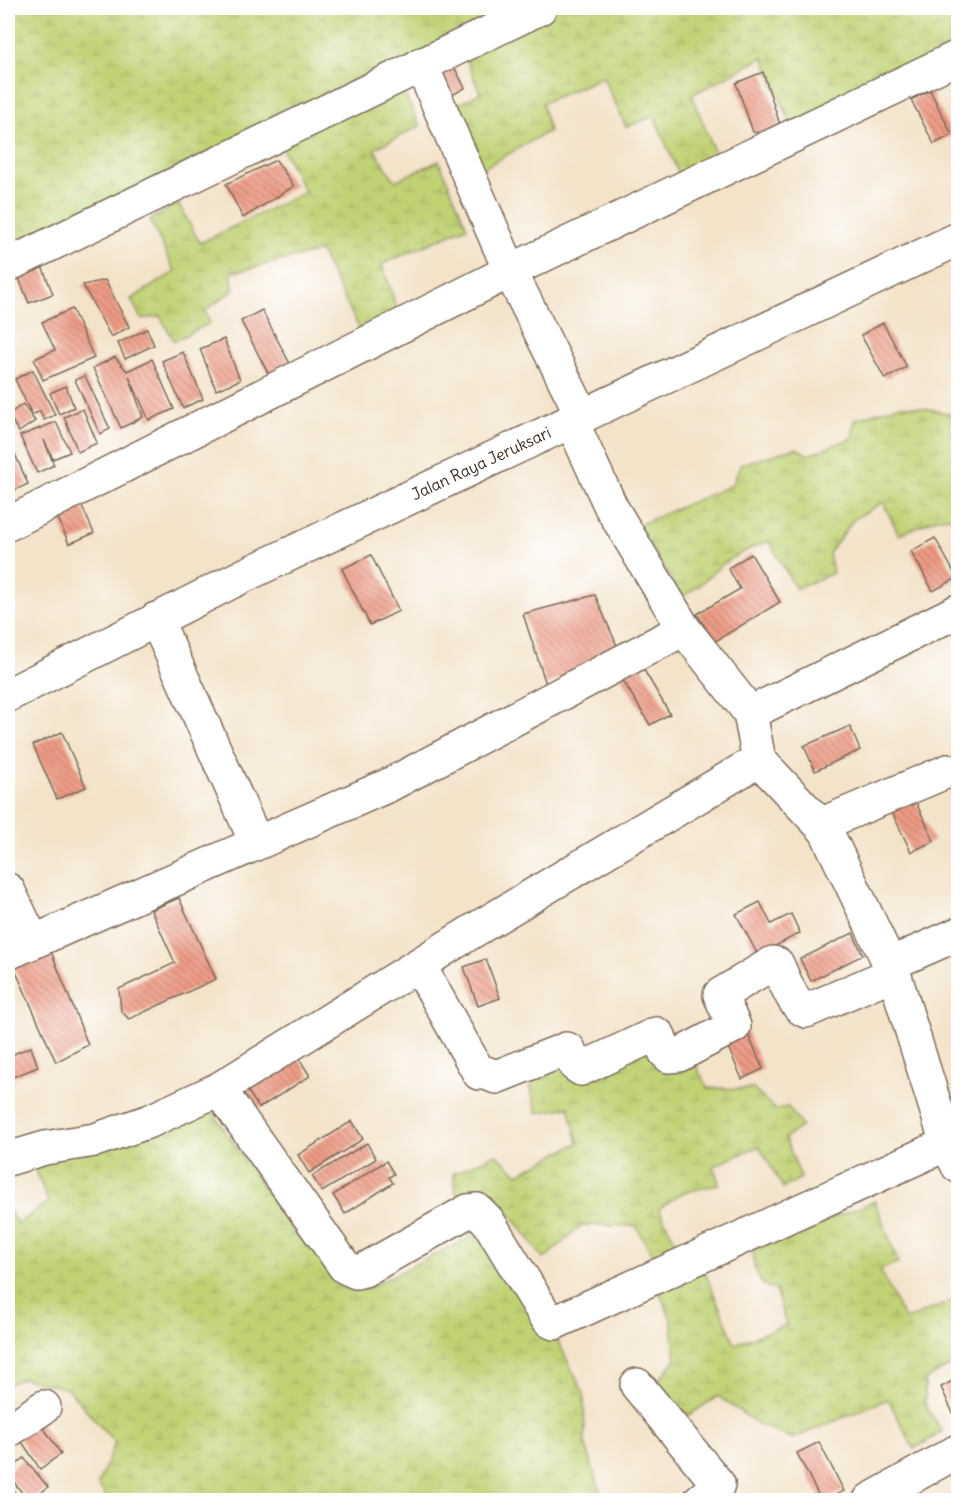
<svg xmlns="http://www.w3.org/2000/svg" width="966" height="1508" viewBox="0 0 966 1508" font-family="Delius,sans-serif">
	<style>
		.wetland { fill: url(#wetland-marsh); stroke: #7e7e4a; stroke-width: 1.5 }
		.building { fill: url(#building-back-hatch) }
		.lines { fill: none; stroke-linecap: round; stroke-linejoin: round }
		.minor-casing { stroke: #7b6b5a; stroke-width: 36 }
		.minor { stroke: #fff; stroke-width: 33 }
		.labels { text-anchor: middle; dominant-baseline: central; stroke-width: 4.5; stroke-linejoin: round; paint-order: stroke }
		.street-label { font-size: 16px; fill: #3b2a1e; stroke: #fff }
	</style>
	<defs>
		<pattern id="wetland-marsh" width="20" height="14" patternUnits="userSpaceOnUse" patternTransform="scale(1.5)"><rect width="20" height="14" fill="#c1d275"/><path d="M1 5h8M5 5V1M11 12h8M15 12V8" fill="none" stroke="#a7b465"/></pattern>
		<pattern id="building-back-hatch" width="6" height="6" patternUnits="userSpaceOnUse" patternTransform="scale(1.5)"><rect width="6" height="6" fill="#ee9c86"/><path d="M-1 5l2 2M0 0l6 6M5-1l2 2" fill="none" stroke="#c27f6d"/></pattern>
	</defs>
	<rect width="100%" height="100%" fill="#fff"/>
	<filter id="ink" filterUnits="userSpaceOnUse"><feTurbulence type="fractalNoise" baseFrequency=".0167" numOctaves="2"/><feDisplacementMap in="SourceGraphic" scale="12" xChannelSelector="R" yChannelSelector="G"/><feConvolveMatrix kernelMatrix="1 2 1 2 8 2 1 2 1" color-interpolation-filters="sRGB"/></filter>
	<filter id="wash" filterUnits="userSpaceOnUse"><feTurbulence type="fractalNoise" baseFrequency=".008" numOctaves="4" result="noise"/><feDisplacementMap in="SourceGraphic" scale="24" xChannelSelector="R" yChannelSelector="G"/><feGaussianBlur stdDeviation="1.35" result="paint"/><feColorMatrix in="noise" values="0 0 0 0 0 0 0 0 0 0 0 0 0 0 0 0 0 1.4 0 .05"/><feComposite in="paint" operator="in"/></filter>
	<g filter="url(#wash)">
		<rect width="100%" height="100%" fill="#f3e3c9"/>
		<g class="wetland">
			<polygon points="8,8 958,8 958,44 792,127 763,57 692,95 718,161 680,177 654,116 626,127 603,77 542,103 549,131 475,173 450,109 480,93 466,59 391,66 420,126 374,149 395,181 439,161 467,227 382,264 399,315 361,332 320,251 231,273 234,290 205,311 210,323 174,341 160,316 141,319 131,299 175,272 150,220 178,203 200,243 305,192 268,122 8,253"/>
			<path d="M901,405L930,409L958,416V517L937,518L899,535L883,502L854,519L829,553L833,573L796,589L769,541C749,549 731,556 715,571C703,581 695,591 681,597L638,525L732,485L741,464L796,448L809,455L852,438L855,419Z"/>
			<polygon points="651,1045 692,1058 708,1088 753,1089 775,1109 788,1107 802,1126 785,1138 801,1178 783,1188 759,1146 714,1166 719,1184 682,1193 659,1209 682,1255 658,1265 636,1226 582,1225 544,1259 499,1199 467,1204 457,1197 453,1174 496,1154 518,1174 578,1143 569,1107 537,1113 526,1072"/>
			<polygon points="210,1108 295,1234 364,1290 482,1231 537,1317 559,1343 584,1394 585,1443 603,1500 108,1500 98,1484 115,1443 68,1389 23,1378 8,1384 8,1209 17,1224 48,1202 33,1162"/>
			<polygon points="875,1201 898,1262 880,1270 905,1320 958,1298 958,1361 925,1380 925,1404 942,1432 914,1449 888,1399 791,1439 755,1422 718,1396 689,1415 652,1388 676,1359 671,1319 658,1289 704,1270 735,1344 786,1325 776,1290 762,1284 754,1266 753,1250"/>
		</g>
		<g id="blocks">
			<g class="building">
				<polygon points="450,59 465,88 445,99 429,70"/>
				<polygon points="763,72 783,134 753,132 736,83"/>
				<polygon points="930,90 952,135 934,144 911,100"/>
				<polygon points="276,160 294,186 243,218 226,184"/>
				<polygon points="40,261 53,294 29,303 16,271"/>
				<polygon points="105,280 129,327 111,337 83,285"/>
				<polygon points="72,309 94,358 43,380 34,359 55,350 42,322"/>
				<polygon points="262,310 290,364 269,375 241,321"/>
				<polygon points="883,323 907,367 885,379 861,335"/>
				<polygon points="147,329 154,345 125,359 118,343"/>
				<polygon points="224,339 240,380 216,390 200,349"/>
				<polygon points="183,352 203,399 183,408 162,361"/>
				<polygon points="115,357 127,371 152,359 174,409 149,420 129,376 143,417 121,428 93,368"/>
				<polygon points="33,370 55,415 44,420 40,411 32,415 15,379"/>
				<polygon points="85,376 110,429 100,434 75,380"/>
				<polygon points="66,386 74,407 59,414 50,393"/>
				<polygon points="23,404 35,421 19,432 8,415"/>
				<polygon points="83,409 97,443 78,452 64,417"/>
				<polygon points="56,422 70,452 53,459 44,440 54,465 37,473 20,436"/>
				<polygon points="8,438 28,484 9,493 8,490"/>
				<polygon points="77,495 94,533 69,544 53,506"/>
				<polygon points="935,538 957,578 933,591 911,551"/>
				<polygon points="751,554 780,602 714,642 697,614 740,589 728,568"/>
				<polygon points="371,555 399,611 370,625 342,569"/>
				<polygon points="595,595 622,657 546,684 523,614"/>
				<polygon points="641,665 670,714 650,725 621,677"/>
				<polygon points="850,726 860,750 815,771 804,746"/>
				<polygon points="62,732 86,787 57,799 33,745"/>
				<polygon points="913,796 934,841 911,852 890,808"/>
				<polygon points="179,898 216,979 129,1019 121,1011 119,989 175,963 151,910"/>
				<polygon points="760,902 771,924 791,914 800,933 758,955 736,914"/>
				<polygon points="853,933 863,955 811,981 800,959"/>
				<polygon points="49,946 88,1045 56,1062 13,965"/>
				<polygon points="486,959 500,998 478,1006 464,967"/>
				<polygon points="746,1029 763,1069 742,1079 724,1038"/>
				<polygon points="31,1047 38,1067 8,1079 8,1056"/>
				<polygon points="295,1052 310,1076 259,1108 243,1084"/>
				<polygon points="352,1121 363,1139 309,1173 298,1155"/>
				<polygon points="367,1143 376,1159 322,1192 312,1176"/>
				<polygon points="386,1161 394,1174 389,1177 393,1183 345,1214 333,1195"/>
				<polygon points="958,1378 958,1424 941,1387"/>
				<polygon points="38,1419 61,1454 40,1469 16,1433"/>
				<polygon points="819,1442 844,1491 825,1500 821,1500 797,1453"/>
				<polygon points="24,1458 48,1487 32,1500 28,1500 8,1475 8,1472"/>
				<polygon points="10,1487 21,1500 8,1500 8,1490"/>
			</g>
		</g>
	</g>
	<g filter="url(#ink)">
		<use href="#blocks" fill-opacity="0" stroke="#7b6b5a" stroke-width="1.5"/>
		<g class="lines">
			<g class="minor-casing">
				<g id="minor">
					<polyline points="421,64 510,271 582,415"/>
					<polyline points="8,265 540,8"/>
					<polyline points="571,420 611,507 659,587 684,629 750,713 759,760 826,831 894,973 947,1144 958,1166"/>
					<polyline points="8,524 510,271 958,57"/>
					<polyline points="156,619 256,842"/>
					<polyline points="8,695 243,576 958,239"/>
					<polyline points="750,713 958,611"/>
					<polyline points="759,760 473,931 219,1089 345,1267 356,1272 364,1270 468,1211 477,1210 488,1221 545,1315 550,1321 554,1323 947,1144"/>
					<polyline points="822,824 948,771 958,771"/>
					<polyline points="8,890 33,942"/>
					<polyline points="8,953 389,785 684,629"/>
					<polyline points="890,964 958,934"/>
					<path d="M419,965L479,1073H486L496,1077L566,1049L569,1050L575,1065L581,1069L656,1034L659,1036L665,1052L669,1056L679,1055L734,1026L720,995L773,963L777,964C783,976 794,1008 806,1011L894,973"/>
					<polyline points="8,1159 45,1148 95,1140 150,1121 219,1089"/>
					<polyline points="637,1385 718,1484 717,1487 700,1500"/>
					<polyline points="8,1431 44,1407"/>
					<polyline points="870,1500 958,1451"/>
				</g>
			</g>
			<use href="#minor" class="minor"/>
		</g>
	</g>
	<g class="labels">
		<g class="street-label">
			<text transform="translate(481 463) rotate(-25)">Jalan Raya Jeruksari</text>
		</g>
	</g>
	<rect width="966" height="1508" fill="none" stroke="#fff" stroke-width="30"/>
</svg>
